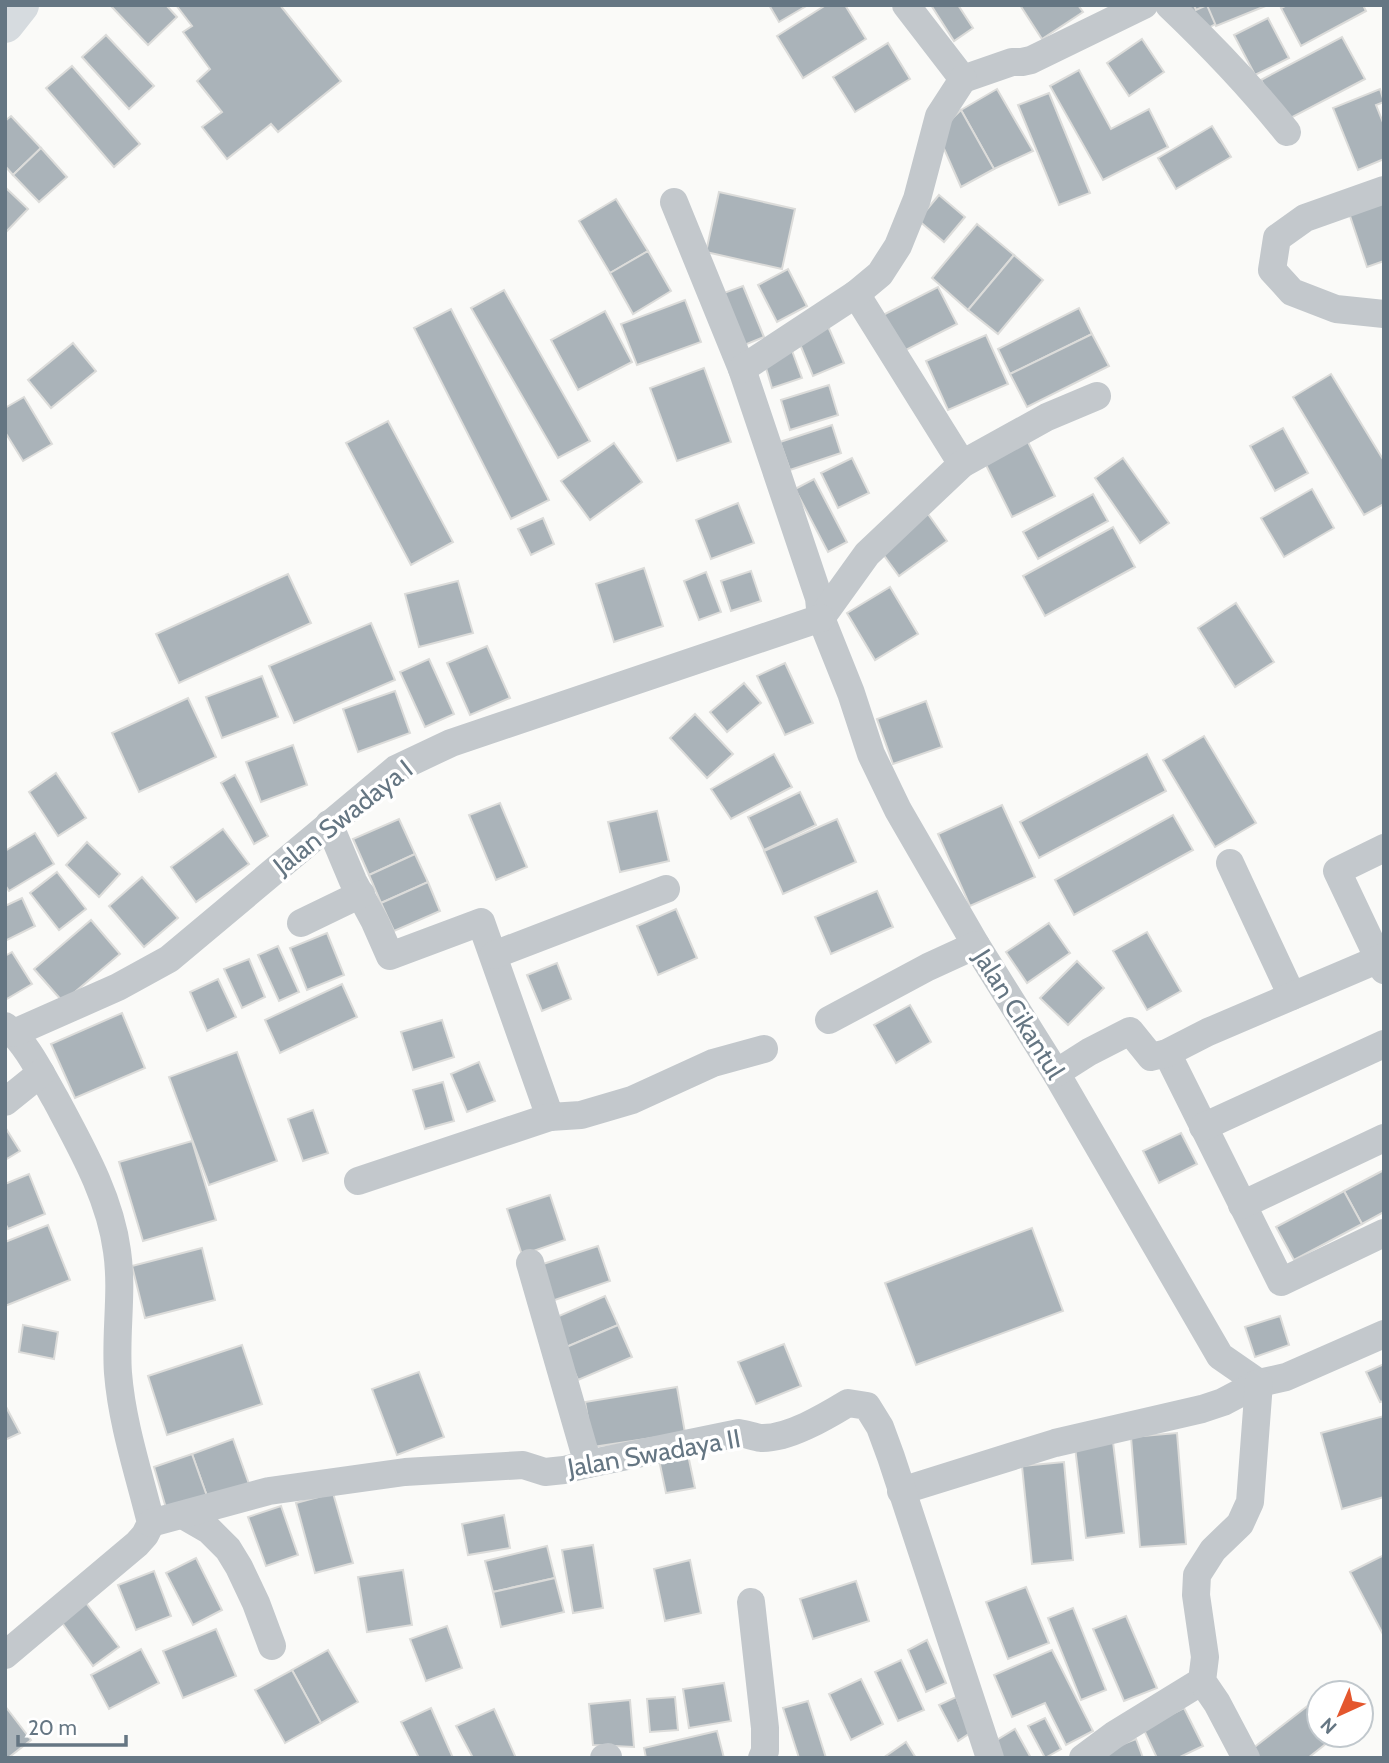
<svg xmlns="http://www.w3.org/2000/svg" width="1389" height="1763" viewBox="0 0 1389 1763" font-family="Cabin,sans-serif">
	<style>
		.building { fill: #aab3b9; stroke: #dcdcda; stroke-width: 2 }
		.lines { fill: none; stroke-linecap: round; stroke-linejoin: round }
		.street { stroke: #c3c8cc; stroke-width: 28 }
		.secondary { stroke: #d6dbdf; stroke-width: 38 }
		.labels { text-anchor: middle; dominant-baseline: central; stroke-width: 7; stroke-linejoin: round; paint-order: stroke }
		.street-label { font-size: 26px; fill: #657683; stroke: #fff }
	</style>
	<rect width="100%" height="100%" fill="#fafaf8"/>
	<g class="building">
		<polygon points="110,5 166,5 177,17 148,45"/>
		<polygon points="176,5 280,5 341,81 278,132 271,124 227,159 202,127 222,112 197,81 210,69 183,32 192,26"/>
		<polygon points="769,5 808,5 779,22"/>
		<polygon points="826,5 845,5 866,39 803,78 777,36"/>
		<polygon points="931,5 958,5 973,28 954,41"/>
		<polygon points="1020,5 1078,5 1083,12 1042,39"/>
		<polygon points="1188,5 1249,5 1203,31"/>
		<polygon points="1194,5 1268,5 1216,26 1207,5 1196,10"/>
		<polygon points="1287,5 1363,5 1366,11 1301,46 1281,8"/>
		<polygon points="1268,18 1289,58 1255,75 1234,35"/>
		<polygon points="106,35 154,86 129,109 82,57"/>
		<polygon points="1342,37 1365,79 1283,122 1261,80"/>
		<polygon points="1142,39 1164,72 1129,96 1107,63"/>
		<polygon points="888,43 910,79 855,112 833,77"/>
		<polygon points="72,66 140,144 114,167 46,88"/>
		<polygon points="1079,70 1111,129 1149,109 1168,147 1103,180 1050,86"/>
		<polygon points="997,89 1033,151 994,169 961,110"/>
		<polygon points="1380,89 1384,102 1376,105 1384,125 1384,159 1358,170 1333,108"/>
		<polygon points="1049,93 1090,193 1059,205 1018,105"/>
		<polygon points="961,110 994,169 961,187 937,133"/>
		<polygon points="11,116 41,148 13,175 5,166 5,121"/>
		<polygon points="1212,126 1231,157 1176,189 1158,158"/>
		<polygon points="41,148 67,177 39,202 13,175"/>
		<polygon points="7,189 28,209 5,233 5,191"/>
		<polygon points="719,192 795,209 782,269 706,252"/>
		<polygon points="939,195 965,217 944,242 918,220"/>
		<polygon points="1384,198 1384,261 1367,267 1348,210"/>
		<polygon points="616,199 648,251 610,273 579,221"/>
		<polygon points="977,224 1014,255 968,310 932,278"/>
		<polygon points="648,251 671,291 633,314 610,273"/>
		<polygon points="1014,255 1043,280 998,334 968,310"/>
		<polygon points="788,269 807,306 777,322 758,285"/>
		<polygon points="743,286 764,337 742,346 721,294"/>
		<polygon points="938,287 957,324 900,353 881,316"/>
		<polygon points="504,290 590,441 558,458 471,308"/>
		<polygon points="685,300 701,342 637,365 621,324"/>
		<polygon points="1079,308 1092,334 1010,374 998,349"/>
		<polygon points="451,309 549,500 511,519 414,328"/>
		<polygon points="605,311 632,362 578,390 551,340"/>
		<polygon points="827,324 844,363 813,376 797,337"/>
		<polygon points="1092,334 1109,366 1027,407 1010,374"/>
		<polygon points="986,335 1008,384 948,410 926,361"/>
		<polygon points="73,343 96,371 51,408 28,380"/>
		<polygon points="791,348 802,378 772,388 763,358"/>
		<polygon points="704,368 731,442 677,461 650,388"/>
		<polygon points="1331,374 1384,461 1384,504 1364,515 1293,397"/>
		<polygon points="829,385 838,415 790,430 781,400"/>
		<polygon points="24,397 52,444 23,461 5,432 5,408"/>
		<polygon points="388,421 453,542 411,565 346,443"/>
		<polygon points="832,425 841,453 790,470 780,442"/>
		<polygon points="1283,428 1308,473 1275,491 1250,446"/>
		<polygon points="1026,438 1055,496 1012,517 983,459"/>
		<polygon points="614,443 642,482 590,520 561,481"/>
		<polygon points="852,458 869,493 838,508 821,473"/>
		<polygon points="1123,458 1169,523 1140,543 1095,478"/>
		<polygon points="814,479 847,542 828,552 795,489"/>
		<polygon points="1312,489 1334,528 1284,557 1261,518"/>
		<polygon points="1093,494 1108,521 1038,559 1023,532"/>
		<polygon points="738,503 754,543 711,559 696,520"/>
		<polygon points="928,514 947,541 899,576 880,550"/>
		<polygon points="543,518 554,544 531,555 518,529"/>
		<polygon points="1113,527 1135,567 1045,616 1023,576"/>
		<polygon points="644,568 663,626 614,642 596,584"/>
		<polygon points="751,571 761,601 731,611 721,581"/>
		<polygon points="706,572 721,612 699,620 684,581"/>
		<polygon points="288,574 311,623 179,683 156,634"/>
		<polygon points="458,581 473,633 419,647 405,594"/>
		<polygon points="890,587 918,634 875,660 847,613"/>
		<polygon points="1236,603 1274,662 1235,687 1198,628"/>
		<polygon points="371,623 395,680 294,723 269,666"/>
		<polygon points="487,646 510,698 470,715 447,663"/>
		<polygon points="429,659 454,714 425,727 400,672"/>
		<polygon points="785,663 813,723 785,735 757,676"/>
		<polygon points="262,676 278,717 222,738 206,697"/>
		<polygon points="744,683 761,703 727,732 710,712"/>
		<polygon points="395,691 410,733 358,752 343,709"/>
		<polygon points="188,698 216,757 139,792 112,733"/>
		<polygon points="926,701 942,747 893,764 877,719"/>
		<polygon points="695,714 733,754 707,778 670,738"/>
		<polygon points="1204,736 1256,823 1215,847 1163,760"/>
		<polygon points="293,745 307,785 261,802 246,762"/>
		<polygon points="774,754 792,787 731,819 711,789"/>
		<polygon points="1147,754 1166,791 1039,858 1020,822"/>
		<polygon points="56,773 86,818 58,836 29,792"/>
		<polygon points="235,775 268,836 254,844 221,783"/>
		<polygon points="800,792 816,825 764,850 748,817"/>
		<polygon points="500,803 527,867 496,880 469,815"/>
		<polygon points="1002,805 1035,877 970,906 938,834"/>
		<polygon points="657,811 669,861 620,872 608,822"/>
		<polygon points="1173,815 1193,850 1074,915 1055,880"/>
		<polygon points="399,819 415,854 369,875 353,839"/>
		<polygon points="837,819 856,862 783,894 764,851"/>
		<polygon points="223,829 249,864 196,902 171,867"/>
		<polygon points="35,833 54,864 9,891 5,885 5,851"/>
		<polygon points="87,842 120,874 99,897 66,865"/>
		<polygon points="415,854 428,882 381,903 369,875"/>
		<polygon points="57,872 86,909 59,930 30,893"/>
		<polygon points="142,877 178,918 144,947 109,906"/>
		<polygon points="428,882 440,911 394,931 381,903"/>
		<polygon points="877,891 893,927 831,954 815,917"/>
		<polygon points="22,898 35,926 5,941 5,906"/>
		<polygon points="676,909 697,958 658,975 637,926"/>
		<polygon points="91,920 120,954 63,1002 34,969"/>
		<polygon points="1049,923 1070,953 1027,983 1006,952"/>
		<polygon points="1147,932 1181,991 1147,1010 1113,951"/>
		<polygon points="327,933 344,975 307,990 290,948"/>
		<polygon points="278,946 299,992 279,1001 258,955"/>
		<polygon points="12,952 32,984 5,1000 5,956"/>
		<polygon points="249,959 265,997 242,1008 224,969"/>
		<polygon points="1077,961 1104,988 1068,1025 1040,998"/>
		<polygon points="557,963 571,999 542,1011 527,975"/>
		<polygon points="218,979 236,1017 207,1031 190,992"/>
		<polygon points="342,984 357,1017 280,1053 265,1020"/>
		<polygon points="910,1005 931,1042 896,1063 874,1025"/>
		<polygon points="122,1013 145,1068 75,1098 51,1044"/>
		<polygon points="442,1020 454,1057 413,1070 401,1032"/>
		<polygon points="237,1052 277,1161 209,1185 169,1077"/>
		<polygon points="479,1062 495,1101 467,1112 451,1074"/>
		<polygon points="443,1082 454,1121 425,1129 413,1090"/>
		<polygon points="313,1110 328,1153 303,1161 288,1119"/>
		<polygon points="5,1127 20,1151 5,1160"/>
		<polygon points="1181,1133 1197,1164 1159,1183 1143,1151"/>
		<polygon points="192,1141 216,1220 143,1241 119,1162"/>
		<polygon points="1384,1170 1384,1212 1362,1224 1344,1191"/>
		<polygon points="29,1174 45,1214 8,1229 5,1223 5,1184"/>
		<polygon points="1344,1191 1362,1224 1294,1260 1276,1227"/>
		<polygon points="550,1195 565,1240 522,1255 507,1209"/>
		<polygon points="48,1225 70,1280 5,1306 5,1242"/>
		<polygon points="1032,1228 1063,1311 916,1365 885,1283"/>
		<polygon points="598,1246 610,1281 549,1302 537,1266"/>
		<polygon points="202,1248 215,1300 145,1318 132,1266"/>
		<polygon points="605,1296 618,1325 564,1348 552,1319"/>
		<polygon points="1280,1316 1289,1345 1255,1357 1245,1327"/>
		<polygon points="23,1325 58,1332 54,1359 19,1352"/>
		<polygon points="618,1325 632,1357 578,1380 564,1348"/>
		<polygon points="784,1344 801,1386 756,1404 738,1362"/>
		<polygon points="242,1345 262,1404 167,1435 148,1376"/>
		<polygon points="1384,1364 1384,1401 1380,1402 1366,1372"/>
		<polygon points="419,1372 444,1437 397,1455 372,1389"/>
		<polygon points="677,1387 685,1433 593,1447 585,1402"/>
		<polygon points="5,1405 20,1433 5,1440"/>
		<polygon points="1384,1416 1384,1497 1342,1509 1321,1433"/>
		<polygon points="1177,1433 1186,1544 1140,1547 1131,1437"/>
		<polygon points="233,1439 249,1484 208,1499 192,1454"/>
		<polygon points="1113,1442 1124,1533 1086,1538 1075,1447"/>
		<polygon points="687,1450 695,1488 666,1493 658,1455"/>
		<polygon points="192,1454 208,1499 166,1508 154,1467"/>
		<polygon points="1064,1462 1073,1560 1032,1564 1022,1466"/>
		<polygon points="333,1493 353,1563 315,1573 296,1503"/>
		<polygon points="281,1506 298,1555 266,1566 248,1517"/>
		<polygon points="504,1515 510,1548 468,1555 462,1524"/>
		<polygon points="593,1545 603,1608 573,1613 562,1550"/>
		<polygon points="547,1546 555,1578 493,1592 485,1561"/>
		<polygon points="1384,1555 1384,1636 1350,1572"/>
		<polygon points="196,1558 222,1610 193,1625 166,1573"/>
		<polygon points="690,1560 701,1613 665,1621 654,1569"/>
		<polygon points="403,1570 412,1625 367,1632 358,1577"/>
		<polygon points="154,1571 171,1616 136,1630 118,1585"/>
		<polygon points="555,1578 564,1612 501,1627 493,1592"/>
		<polygon points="856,1581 869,1621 813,1639 800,1599"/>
		<polygon points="1026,1587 1049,1643 1008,1659 986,1602"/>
		<polygon points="83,1599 119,1647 93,1666 58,1617"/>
		<polygon points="1073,1608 1106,1690 1081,1700 1048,1618"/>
		<polygon points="1126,1616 1157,1688 1124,1701 1093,1629"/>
		<polygon points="447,1626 462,1668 426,1681 410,1639"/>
		<polygon points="216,1629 236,1676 183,1698 163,1651"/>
		<polygon points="927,1640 946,1683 926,1692 908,1650"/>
		<polygon points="141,1649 159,1683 109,1709 91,1675"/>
		<polygon points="328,1650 358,1702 321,1723 292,1670"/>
		<polygon points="1052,1650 1093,1731 1066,1745 1045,1703 1012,1717 994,1675"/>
		<polygon points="901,1660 924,1710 898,1721 875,1672"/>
		<polygon points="292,1670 321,1723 285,1743 255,1690"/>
		<polygon points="861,1679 883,1724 851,1740 829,1694"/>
		<polygon points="724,1683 731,1721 689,1728 683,1689"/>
		<polygon points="675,1697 678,1730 650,1732 647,1699"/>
		<polygon points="956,1697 970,1733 958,1741 939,1705"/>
		<polygon points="1319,1697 1319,1735 1337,1735 1308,1758 1259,1758 1252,1749"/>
		<polygon points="630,1700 634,1747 593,1745 589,1704"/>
		<polygon points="808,1701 826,1758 799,1758 783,1708"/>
		<polygon points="5,1706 31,1740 8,1758 5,1758"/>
		<polygon points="431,1708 453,1758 419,1758 401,1722"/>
		<polygon points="1184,1708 1203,1746 1178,1758 1157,1758 1143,1728"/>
		<polygon points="494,1709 516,1758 473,1758 456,1726"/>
		<polygon points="1045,1718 1061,1749 1045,1758 1028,1726"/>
		<polygon points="1015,1729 1031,1758 999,1758 992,1743"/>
		<polygon points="717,1731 724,1758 646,1758 644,1748"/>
		<polygon points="1136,1739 1143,1758 1095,1758 1094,1755"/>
		<polygon points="906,1742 916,1758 883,1758"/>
	</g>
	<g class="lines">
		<g class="street">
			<polyline points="906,5 963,79 1012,62 1022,62 1031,60 1144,5"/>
			<path d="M1169,5C1211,45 1251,87 1287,132"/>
			<polyline points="1384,190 1305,218 1277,238 1272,270 1292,292 1336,309 1384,314"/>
			<polyline points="674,202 742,369 819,598 821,618 851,693 871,754 898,810 976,945 1056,1073 1220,1356 1259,1383"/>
			<polyline points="856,294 962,464"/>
			<polyline points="742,369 856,294 880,274 898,246 917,199 939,116 963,79"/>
			<polyline points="821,618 867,554 962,464 1047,417 1097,396"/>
			<polyline points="329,824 353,881 375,922 390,956 481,922 550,1117 581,1115 632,1100 713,1063 764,1049"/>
			<polyline points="1384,848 1337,871 1384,970"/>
			<polyline points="1230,863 1292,996"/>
			<polyline points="301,923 361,894"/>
			<polyline points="494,955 666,889"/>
			<polyline points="829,1020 928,967 976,945"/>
			<path d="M5,1026C27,1043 42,1076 56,1100C81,1147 110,1197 117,1251C123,1292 115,1333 118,1373C122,1424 139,1474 151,1523L145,1535L137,1544L5,1655"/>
			<polyline points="14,1033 118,987 169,959 396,769 451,743 821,618"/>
			<polyline points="1167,1053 1281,1282 1384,1233"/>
			<polyline points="1056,1073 1089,1052 1130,1031 1151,1057 1167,1053 1208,1032 1384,957"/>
			<polyline points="5,1102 41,1073"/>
			<polyline points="1203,1127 1384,1044"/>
			<polyline points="358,1181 550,1117"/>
			<polyline points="1242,1205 1384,1138"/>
			<polyline points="530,1263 588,1464"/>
			<polyline points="901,1491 1055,1443 1202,1409 1223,1402 1259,1383 1286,1377 1384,1334"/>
			<polyline points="183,1515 209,1530 228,1549 239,1567 256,1603 272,1646"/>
			<path d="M151,1523L269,1491L405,1472L523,1465L545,1472L564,1470L588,1464L739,1433C746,1434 754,1437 761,1438C788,1439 825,1417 848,1403L867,1406L880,1427L891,1457L990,1758"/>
			<polyline points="751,1602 765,1728 765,1751 762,1758"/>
			<polyline points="604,1758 608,1757"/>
			<polyline points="1083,1758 1114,1735 1202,1681"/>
			<polyline points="1246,1758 1217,1703 1202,1681 1205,1657 1196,1595 1197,1575 1213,1550 1240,1524 1250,1502 1259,1383"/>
		</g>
		<polyline class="secondary" points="5,24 20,5"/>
	</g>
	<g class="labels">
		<g class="street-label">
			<text transform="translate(343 817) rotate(-38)">Jalan Swadaya I</text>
			<text transform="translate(1019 1014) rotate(58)">Jalan Cikantul</text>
			<text transform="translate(654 1453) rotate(-10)">Jalan Swadaya II</text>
		</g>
	</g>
	<rect width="1389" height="1763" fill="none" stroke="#657683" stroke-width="14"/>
	<g transform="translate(1340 1714) rotate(224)"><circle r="33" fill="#ffffff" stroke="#c1c8cd" stroke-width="2"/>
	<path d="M0-5L12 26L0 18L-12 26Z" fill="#e4572e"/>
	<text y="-10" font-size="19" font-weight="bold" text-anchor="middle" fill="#657683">N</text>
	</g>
	<path d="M18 1735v10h108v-10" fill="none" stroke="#657683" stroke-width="3.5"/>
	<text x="28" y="1735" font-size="21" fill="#657683" stroke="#ffffff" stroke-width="5" paint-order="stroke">20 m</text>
</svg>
